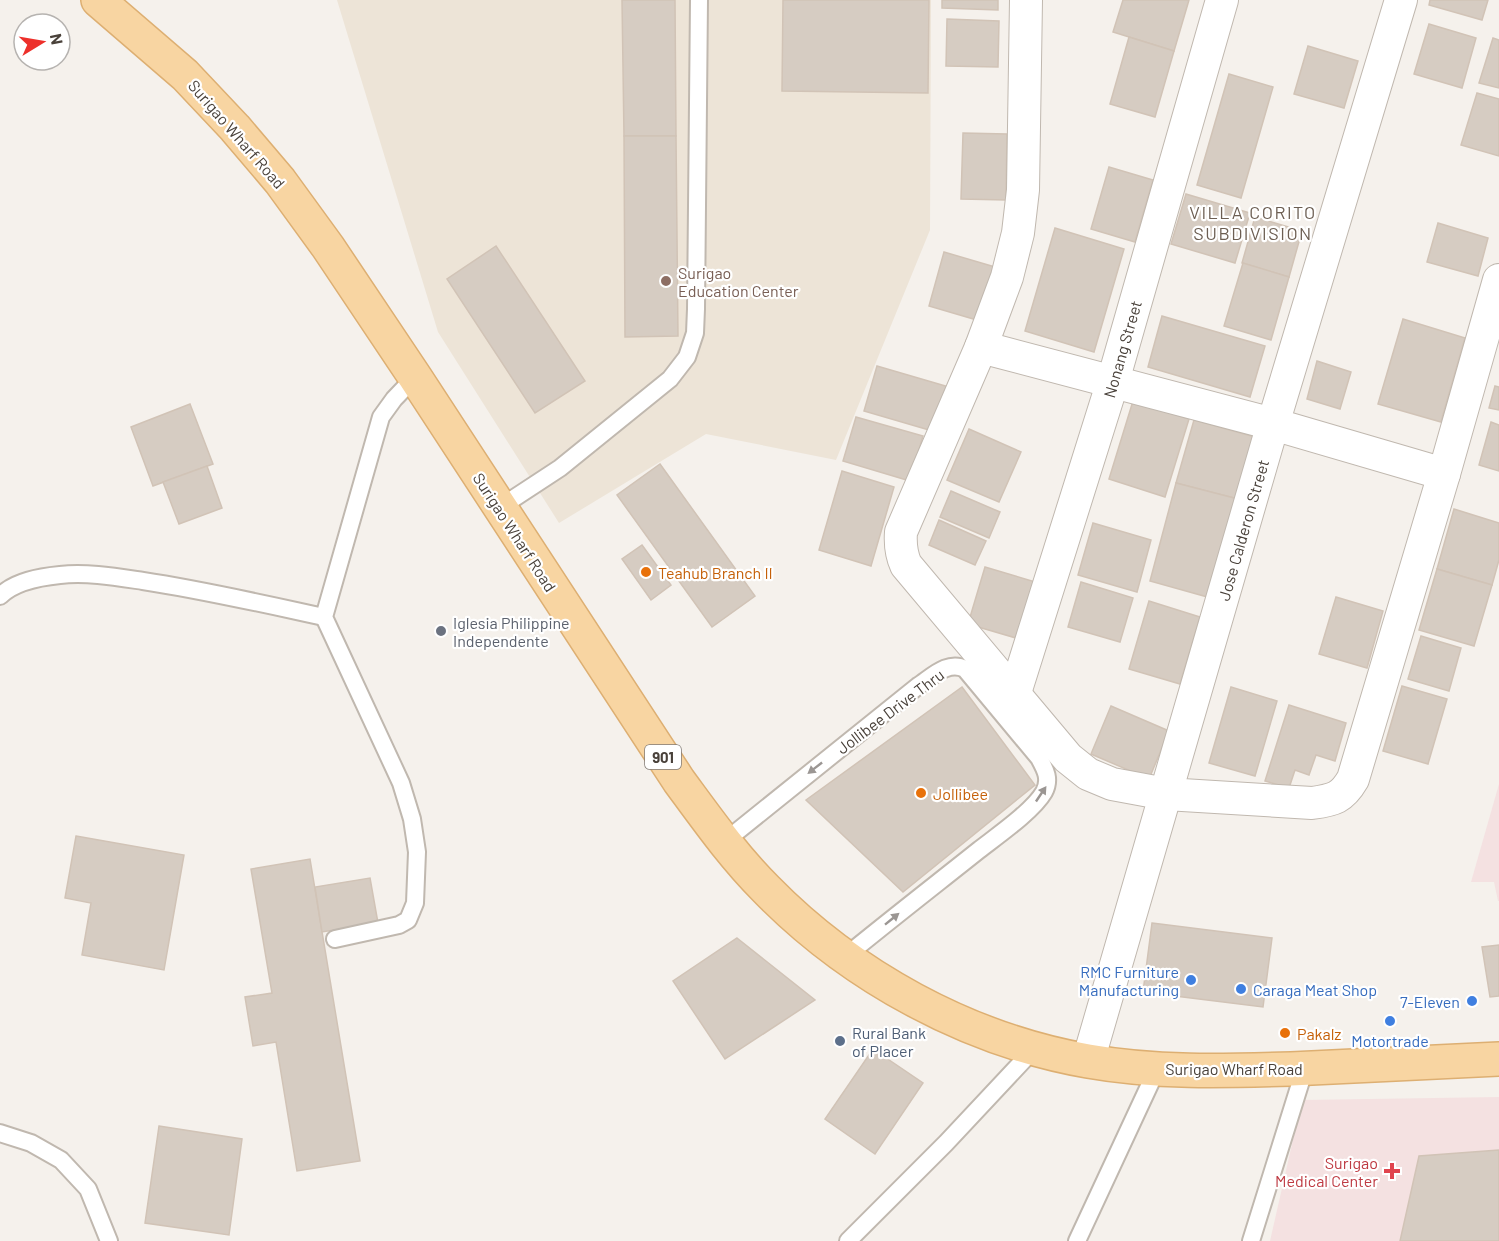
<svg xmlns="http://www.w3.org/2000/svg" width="1499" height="1241" viewBox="0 0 1499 1241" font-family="Barlow,sans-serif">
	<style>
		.education { fill: #ede4d7 }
		.medical { fill: #f4e1e1 }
		.building { fill: #d6ccc2; stroke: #d1c3b6; stroke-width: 1.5 }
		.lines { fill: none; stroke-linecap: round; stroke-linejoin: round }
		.lane-casing { stroke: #c0b8af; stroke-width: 20 }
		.street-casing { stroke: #c0b8af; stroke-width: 34 }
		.primary-casing { stroke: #ddaf72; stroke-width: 36 }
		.lane { stroke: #fff; stroke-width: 16 }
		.street { stroke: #fff; stroke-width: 32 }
		.primary { stroke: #f8d5a2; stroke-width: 33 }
		.oneway { fill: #9b9693 }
		.education-dot { fill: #8d6e63; stroke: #fff; stroke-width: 2 }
		.food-dot { fill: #e8710a; stroke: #fff; stroke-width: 2 }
		.worship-dot { fill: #6b7280; stroke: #fff; stroke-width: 2 }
		.shop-dot { fill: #3f7fe0; stroke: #fff; stroke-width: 2 }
		.service-dot { fill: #5c6f8a; stroke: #fff; stroke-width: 2 }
		.health-dot { fill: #e0444e; stroke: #fff; stroke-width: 2 }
		.labels { text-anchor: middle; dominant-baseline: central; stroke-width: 4.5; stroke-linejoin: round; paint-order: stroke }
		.shield { fill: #fff; stroke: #807a75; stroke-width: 1.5 }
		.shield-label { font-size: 15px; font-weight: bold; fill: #49413a }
		.street-label { font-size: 16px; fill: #49413a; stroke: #fff }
		.education-label { font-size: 16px; fill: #785e54; stroke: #fff; text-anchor: start }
		.food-label { font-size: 16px; fill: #c56008; stroke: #fff; text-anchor: start }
		.worship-label { font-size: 16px; fill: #5b616d; stroke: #fff; text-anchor: start }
		.shop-label { font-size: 16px; fill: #366cbe; stroke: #fff; text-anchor: end }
		.service-label { font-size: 16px; fill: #4e5e75; stroke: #fff; text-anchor: start }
		.health-label { font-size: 16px; fill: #be3a42; stroke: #fff; text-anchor: end }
		.neighbourhood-label { font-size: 18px; letter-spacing: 1.5px; fill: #6c5e52; stroke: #fff }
	</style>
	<rect width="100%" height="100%" fill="#f5f1ec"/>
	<polygon class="education" points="337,0 931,0 930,230 836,460 706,434 559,523 438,332"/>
	<g class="medical">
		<polygon points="1499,784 1499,901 1498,901 1494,882 1471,882"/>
		<polygon points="1499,1097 1499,1241 1270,1241 1302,1100"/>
	</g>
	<g class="building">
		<polygon points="622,0 675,0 676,136 624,136"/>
		<polygon points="783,0 929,0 928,93 782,91"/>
		<polygon points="942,0 998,0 998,10 942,8"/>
		<polygon points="1123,0 1189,0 1174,51 1113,32"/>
		<polygon points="1430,0 1488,0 1482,20 1429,5"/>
		<polygon points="947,19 999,21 998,67 946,66"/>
		<polygon points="1429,24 1476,38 1462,88 1414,74"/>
		<polygon points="1129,37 1174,51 1155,117 1110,104"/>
		<polygon points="1493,38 1499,40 1499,88 1479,83"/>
		<polygon points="1308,46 1358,61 1344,108 1294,94"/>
		<polygon points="1229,74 1273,87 1241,198 1197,185"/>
		<polygon points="1477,93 1499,99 1499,156 1461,145"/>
		<polygon points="963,133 1007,134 1006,200 961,199"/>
		<polygon points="624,136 676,136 678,336 625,337"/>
		<polygon points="1109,167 1153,180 1135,242 1091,229"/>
		<polygon points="1186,194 1250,213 1235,263 1171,244"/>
		<polygon points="1255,217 1302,231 1289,277 1242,263"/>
		<polygon points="1438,223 1488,238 1478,276 1427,262"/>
		<polygon points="1055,228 1124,249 1094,352 1025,331"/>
		<polygon points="496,246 585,381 535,413 447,279"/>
		<polygon points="944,252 1002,269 987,323 929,306"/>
		<polygon points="1243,263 1289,277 1271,340 1224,326"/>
		<polygon points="1162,316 1265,346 1250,397 1148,367"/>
		<polygon points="1403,319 1465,338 1441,422 1378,404"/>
		<polygon points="1317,361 1351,372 1340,409 1307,399"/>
		<polygon points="877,366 949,387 936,432 864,411"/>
		<polygon points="1495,386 1499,387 1499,410 1489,408"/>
		<polygon points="1133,401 1189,419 1165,497 1109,479"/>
		<polygon points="190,404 213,464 153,486 131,427"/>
		<polygon points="856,417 923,436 910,481 843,461"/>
		<polygon points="1194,420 1255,437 1238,499 1176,483"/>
		<polygon points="1491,422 1499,425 1499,471 1479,465"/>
		<polygon points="969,429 1021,452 999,502 947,480"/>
		<polygon points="660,464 755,596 712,627 617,495"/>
		<polygon points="207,466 222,508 179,524 163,482"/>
		<polygon points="842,471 894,487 871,566 819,550"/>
		<polygon points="1176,483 1238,499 1211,598 1150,581"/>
		<polygon points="951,491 1000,512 989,538 940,517"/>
		<polygon points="1454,509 1499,523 1499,560 1492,585 1437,569"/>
		<polygon points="939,520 986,541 975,565 929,545"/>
		<polygon points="1093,523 1151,540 1137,592 1078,575"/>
		<polygon points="642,545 671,585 651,600 622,559"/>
		<polygon points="985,567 1042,584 1026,641 968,624"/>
		<polygon points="1437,569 1492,585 1474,646 1419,630"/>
		<polygon points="1081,582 1133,598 1120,642 1068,627"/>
		<polygon points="1336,597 1383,611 1367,668 1319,654"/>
		<polygon points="1149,601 1200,617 1180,684 1129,669"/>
		<polygon points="1421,636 1461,648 1449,691 1408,679"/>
		<polygon points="1402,686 1447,699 1428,764 1383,751"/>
		<polygon points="962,687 1035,785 903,892 806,800"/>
		<polygon points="1231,687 1277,701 1255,776 1209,763"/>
		<polygon points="1289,705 1346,723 1335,761 1316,755 1309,775 1295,770 1289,788 1265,781"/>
		<polygon points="1111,706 1169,731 1149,779 1091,754"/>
		<polygon points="76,836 184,855 164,970 82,955 91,903 65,898"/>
		<polygon points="310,859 360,1161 297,1171 276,1042 253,1046 245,997 272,993 251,869"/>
		<polygon points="370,878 378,923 322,932 315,887"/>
		<polygon points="1152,923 1272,938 1263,1007 1143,992"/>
		<polygon points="737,938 815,1000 725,1059 673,981"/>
		<polygon points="1499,945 1499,996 1490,997 1482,947"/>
		<polygon points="873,1049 923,1083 875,1154 825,1119"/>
		<polygon points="159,1126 242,1139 229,1235 145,1223"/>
		<polygon points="1499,1150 1499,1241 1400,1241 1419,1156"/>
	</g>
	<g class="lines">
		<g class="lane-casing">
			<g id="lane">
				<polyline points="499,508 560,468 670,379 687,357 695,333 696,309 699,0"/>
				<path d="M0,596C15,581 40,577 60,575C87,572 116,577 143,581C203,590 264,604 324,617"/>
				<path d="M724,842L918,686C932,677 948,660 965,669L1039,758C1045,769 1051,779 1044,792C1033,811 997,836 979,850C935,885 890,920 846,956"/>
				<polyline points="335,939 399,925 408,920 415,903 417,852 412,819 401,783 324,617 381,417 394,399 415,377"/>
				<polyline points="0,1133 31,1143 61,1160 88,1189 109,1241"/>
				<polyline points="848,1241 946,1143 1034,1049"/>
				<polyline points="1077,1241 1157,1069"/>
				<polyline points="1251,1241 1305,1068"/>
			</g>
		</g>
		<g class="street-casing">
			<g id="street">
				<path d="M1026,0L1023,190L1018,233L1007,277L981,347L901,532C900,545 901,554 906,565L1068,758L1088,774L1112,784L1166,794L1312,803C1334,800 1342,798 1353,779L1444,474L1499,280"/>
				<polyline points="981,347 1273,424 1444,474"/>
				<polyline points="1014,696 1113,381 1222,0"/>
				<polyline points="1088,1061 1273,424 1401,0"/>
			</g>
		</g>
		<g class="primary-casing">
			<path id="primary" d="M98,0L185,75L235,128L280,181L328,247L415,377L679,781C707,819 733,856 766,889C851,976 968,1040 1088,1061C1155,1073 1223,1071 1291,1069C1360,1066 1430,1062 1499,1059"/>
		</g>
		<use href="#lane" class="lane"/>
		<use href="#street" class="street"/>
		<use href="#primary" class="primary"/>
	</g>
	<defs><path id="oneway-solid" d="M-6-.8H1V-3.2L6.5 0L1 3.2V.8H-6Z" transform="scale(1.5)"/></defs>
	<g class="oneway">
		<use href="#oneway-solid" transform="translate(815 768) rotate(142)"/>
		<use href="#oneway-solid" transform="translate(1041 794) rotate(-56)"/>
		<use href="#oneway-solid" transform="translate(892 919) rotate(-39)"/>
	</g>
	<circle class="education-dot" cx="666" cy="281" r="6"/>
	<g class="food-dot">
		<circle cx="646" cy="572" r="6"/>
		<circle cx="921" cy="793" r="6"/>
		<circle cx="1285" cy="1033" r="6"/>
	</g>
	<circle class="worship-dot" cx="441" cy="631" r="6"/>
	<g class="shop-dot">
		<circle cx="1191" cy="980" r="6"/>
		<circle cx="1241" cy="989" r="6"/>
		<circle cx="1472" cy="1001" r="6"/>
		<circle cx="1390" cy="1021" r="6"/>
	</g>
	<circle class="service-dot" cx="840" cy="1041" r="6"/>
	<path class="health-dot" d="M1389 1162h6v6h6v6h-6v6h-6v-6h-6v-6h6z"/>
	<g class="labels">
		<rect class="shield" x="645" y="745" width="36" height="24" rx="4.5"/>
		<g class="shield-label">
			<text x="663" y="757">901</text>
		</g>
		<g class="street-label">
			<text transform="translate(237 134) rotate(49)">Surigao Wharf Road</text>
			<text transform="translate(1122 349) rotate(-74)">Nonang Street</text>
			<text transform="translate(1243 530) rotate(-74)">Jose Calderon Street</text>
			<text transform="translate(515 532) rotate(57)">Surigao Wharf Road</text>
			<text transform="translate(890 711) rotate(-37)">Jollibee Drive Thru</text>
			<text x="1234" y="1068">Surigao Wharf Road</text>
		</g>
		<g class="education-label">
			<text x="678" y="272">Surigao<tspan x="678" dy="18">Education Center</tspan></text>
		</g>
		<g class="food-label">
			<text x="658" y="572">Teahub Branch II</text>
			<text x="933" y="793">Jollibee</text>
			<text x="1297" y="1033">Pakalz</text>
		</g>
		<g class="worship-label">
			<text x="453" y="622">Iglesia Philippine<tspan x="453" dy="18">Independente</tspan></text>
		</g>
		<g class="shop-label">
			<text x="1179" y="971">RMC Furniture<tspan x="1179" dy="18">Manufacturing</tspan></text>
			<text x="1253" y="989" text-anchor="start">Caraga Meat Shop</text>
			<text x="1460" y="1001">7-Eleven</text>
			<text x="1390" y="1040" text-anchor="middle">Motortrade</text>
		</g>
		<g class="service-label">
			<text x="852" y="1032">Rural Bank<tspan x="852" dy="18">of Placer</tspan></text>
		</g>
		<g class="health-label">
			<text x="1378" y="1162">Surigao<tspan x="1378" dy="18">Medical Center</tspan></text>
		</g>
		<g class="neighbourhood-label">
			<text x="1253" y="212">VILLA CORITO<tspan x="1253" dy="21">SUBDIVISION</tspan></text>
		</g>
	</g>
	<g transform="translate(42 42) rotate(79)"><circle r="28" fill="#ffffff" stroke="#b6b3b0" stroke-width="1.5"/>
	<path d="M0-4.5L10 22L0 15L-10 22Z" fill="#ed302b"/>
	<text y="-9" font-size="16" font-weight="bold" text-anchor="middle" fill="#49413a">N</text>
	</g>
</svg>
